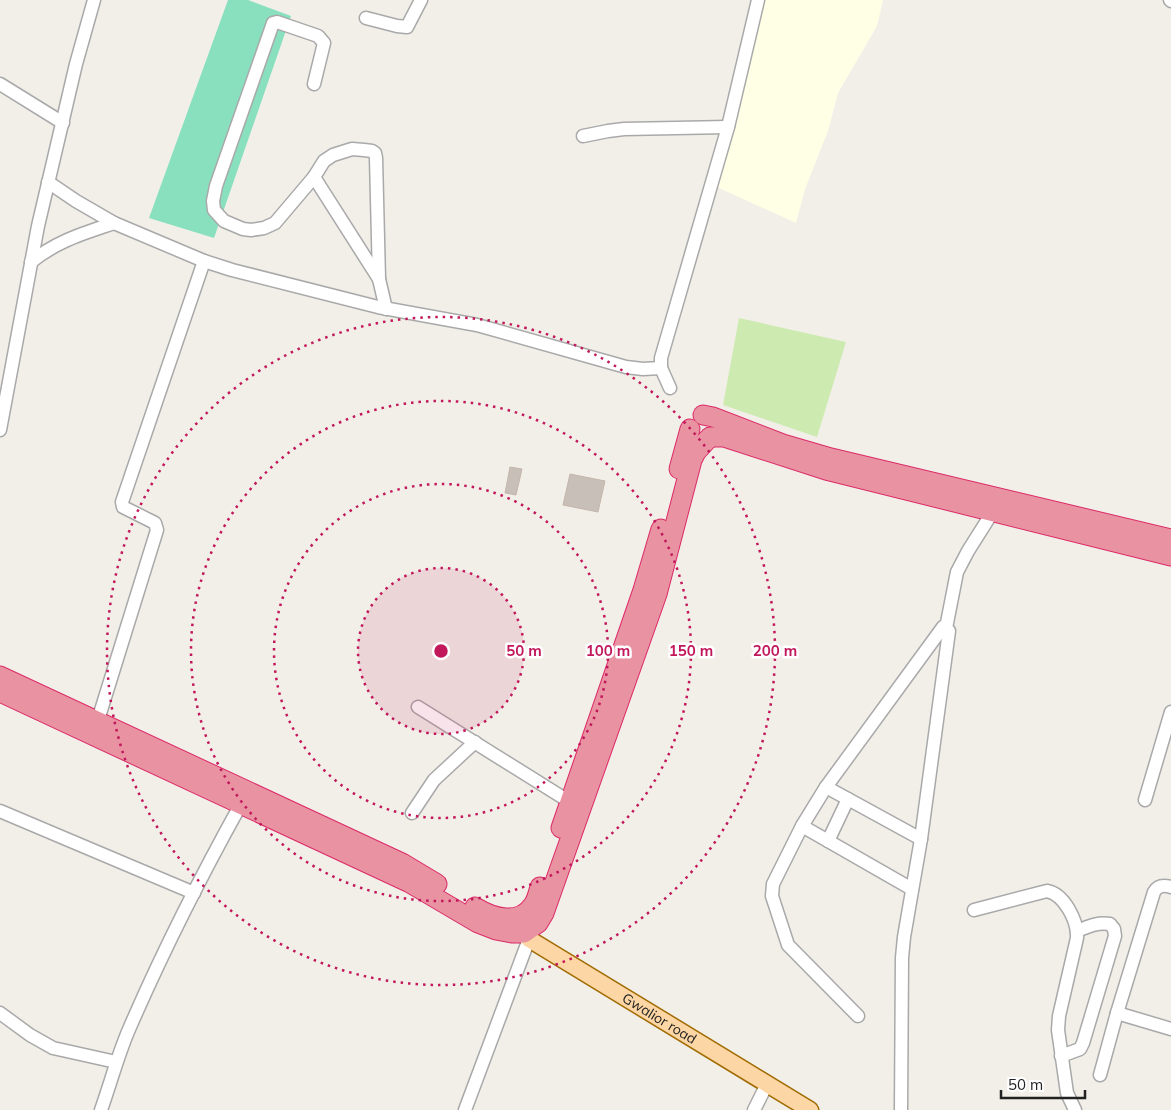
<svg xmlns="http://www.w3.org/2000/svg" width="1171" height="1110" viewBox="0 0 1171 1110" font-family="Mulish,sans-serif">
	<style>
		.education { fill: #ffffe5 }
		.grass { fill: #cdebb0 }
		.pitch { fill: #88e0be }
		.building { fill: #c7bfb8; stroke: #c4b6ab }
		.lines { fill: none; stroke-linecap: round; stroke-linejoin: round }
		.minor-casing { stroke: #a9a9a9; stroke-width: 15 }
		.major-casing { stroke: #a06b00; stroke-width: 19 }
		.highway-casing { stroke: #dc2a67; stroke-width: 21 }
		.minor { stroke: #fff; stroke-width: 12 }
		.major { stroke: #fcd6a4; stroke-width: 16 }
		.highway { stroke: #e892a2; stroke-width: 19 }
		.ring { fill: none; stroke: #c2185b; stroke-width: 2.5; stroke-dasharray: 2.5 5 }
		.labels { text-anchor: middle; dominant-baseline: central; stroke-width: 5; stroke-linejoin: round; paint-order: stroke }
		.street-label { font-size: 14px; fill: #222; stroke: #fff }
		.centre { fill: #c2185b; stroke: #fff; stroke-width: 2.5 }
		.ring-label { font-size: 15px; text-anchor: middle; font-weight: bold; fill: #c2185b; stroke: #fff; stroke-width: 5; stroke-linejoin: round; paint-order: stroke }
	</style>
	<rect width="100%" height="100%" fill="#f2efe9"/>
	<polygon class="education" points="761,0 883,0 877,26 838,93 828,131 805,189 796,223 719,188 715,183"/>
	<polygon class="grass" points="739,318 846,342 817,437 723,405"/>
	<polygon class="pitch" points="228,0 248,0 291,16 214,238 149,218"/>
	<g class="building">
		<polygon points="510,467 522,469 516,495 505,493"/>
		<polygon points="570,474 605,481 598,512 563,505"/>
	</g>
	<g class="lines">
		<g class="minor-casing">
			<g id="minor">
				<polyline points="1170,0 1171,1"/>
				<polyline points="366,18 397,26 407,27 421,0"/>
				<polyline points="0,84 63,123"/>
				<polyline points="314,84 324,43 318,36 277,22 273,23 216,186 213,201 214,210 224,221 243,229 251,230 264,228 275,223 314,177 324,161 333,155 352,149 364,150 372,151 375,153 376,158 379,279 386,309"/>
				<polyline points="583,136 608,131 624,129 728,127"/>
				<polyline points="314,177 379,279"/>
				<polyline points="48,182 76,201 114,223 204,261 232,270 378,307 477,325 626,367 643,369 661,368"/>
				<path d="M31,262C57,241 82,234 114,223"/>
				<polyline points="670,388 661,368 661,358 728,127 758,0"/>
				<polyline points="0,430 38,226 76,64 94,0"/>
				<polyline points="946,628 957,572 968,551 992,513"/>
				<polyline points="418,707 570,802"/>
				<polyline points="98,720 157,530 155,523 123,507 122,502 204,261"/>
				<polyline points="826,787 921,839"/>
				<polyline points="1145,800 1171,712"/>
				<polyline points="0,811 194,893"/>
				<polyline points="412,813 434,780 475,742"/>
				<polyline points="802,826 912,889"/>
				<polyline points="828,841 848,799"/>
				<path d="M974,910L1047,891C1064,894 1078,921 1077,938L1059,1016L1058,1030L1067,1093L1075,1110"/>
				<polyline points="0,1013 30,1035 53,1048 116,1062"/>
				<polyline points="1117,1013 1171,1029"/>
				<polyline points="858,1016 788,945 772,896 773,884 802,826 826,787 943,627 949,631 921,839 904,937 902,958 901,1110"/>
				<path d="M1061,1056L1080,1049L1083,1043L1115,936L1114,929L1110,924C1098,922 1089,926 1077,931"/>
				<path d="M1100,1075L1117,1013L1154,892C1158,885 1164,885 1171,887"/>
				<path d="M101,1110C111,1082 118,1054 130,1027C163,951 201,876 241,804"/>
				<polyline points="465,1110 529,939"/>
				<polyline points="754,1110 767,1084"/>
			</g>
		</g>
		<g class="major-casing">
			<g id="major">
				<path id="s1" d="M520,920L524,933L529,939L810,1110"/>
			</g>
		</g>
		<g class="highway-casing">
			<g id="highway">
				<polyline points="703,415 713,417 783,444 831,458 1171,539"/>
				<polyline points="710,437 724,437 826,470 1171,556"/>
				<polyline points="679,469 690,429"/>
				<polyline points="0,676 402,863 437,884"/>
				<polyline points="0,692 410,883 478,923 496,930 512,933 524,933 538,923 544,913 657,594 692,460 696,452 708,439"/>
				<polyline points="561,828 643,590 661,529"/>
				<path d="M475,907C493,918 519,926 533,905C537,900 538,893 540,887"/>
			</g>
		</g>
		<use href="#minor" class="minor"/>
		<use href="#major" class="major"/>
		<use href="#highway" class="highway"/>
	</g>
	<circle cx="441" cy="651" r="83" fill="#c2185b" fill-opacity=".12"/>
	<g class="ring">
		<circle cx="441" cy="651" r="83"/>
		<circle cx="441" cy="651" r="167"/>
		<circle cx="441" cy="651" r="250"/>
		<circle cx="441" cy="651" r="334"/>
	</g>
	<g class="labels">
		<g class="street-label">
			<text stroke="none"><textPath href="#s1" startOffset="174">Gwalior road</textPath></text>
		</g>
	</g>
	<circle cx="441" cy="651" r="8" class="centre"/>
	<g class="ring-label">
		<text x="524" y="656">50 m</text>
		<text x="608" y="656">100 m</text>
		<text x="691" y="656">150 m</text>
		<text x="775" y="656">200 m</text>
	</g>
	<path d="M1001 1090v8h84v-8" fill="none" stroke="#222222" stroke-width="2.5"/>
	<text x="1008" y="1090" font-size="15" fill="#222222" stroke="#ffffff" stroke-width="4" paint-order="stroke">50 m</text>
</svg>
